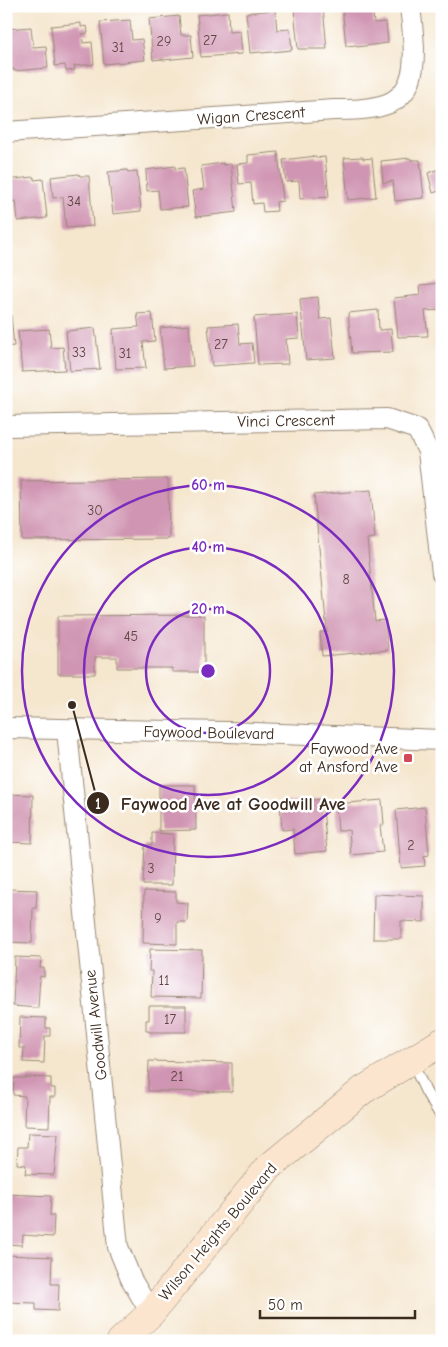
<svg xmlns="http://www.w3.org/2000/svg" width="448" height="1347" viewBox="0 0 448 1347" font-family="'Comic Neue',sans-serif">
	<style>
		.building { fill: #d095b2 }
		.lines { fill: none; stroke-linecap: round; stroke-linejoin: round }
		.service-casing { stroke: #988876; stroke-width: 12 }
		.minor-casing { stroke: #988876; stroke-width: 22 }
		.secondary-casing { stroke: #988876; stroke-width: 29 }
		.service { stroke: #fff; stroke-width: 10 }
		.minor { stroke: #fff; stroke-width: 20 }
		.secondary { stroke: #fbe5cf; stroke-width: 28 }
		.ring { fill: none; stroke: #7b2cbf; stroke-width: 2.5 }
		.poi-dot { fill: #d1495b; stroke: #fff; stroke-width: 2 }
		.labels { text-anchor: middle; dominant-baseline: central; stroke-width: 5; stroke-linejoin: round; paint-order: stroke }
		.number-label { font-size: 14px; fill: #604543 }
		.street-label { font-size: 16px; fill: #3b2a1e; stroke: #fff }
		.poi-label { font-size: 16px; fill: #3b2a1e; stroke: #fff; text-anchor: end }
		.centre { fill: #7b2cbf; stroke: #fff; stroke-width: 2.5 }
		.ring-label { font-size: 15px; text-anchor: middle; font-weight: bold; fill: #7b2cbf; stroke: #fff; stroke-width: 5; stroke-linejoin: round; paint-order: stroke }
		.leader { fill: none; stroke: #3b2a1e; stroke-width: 2 }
		.callout-dot { fill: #3b2a1e; stroke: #fff; stroke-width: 2 }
		.mark-label { font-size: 15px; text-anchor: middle; font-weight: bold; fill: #fff }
		.callout-label { font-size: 18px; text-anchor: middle; font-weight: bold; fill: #3b2a1e; stroke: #fff; stroke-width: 5; stroke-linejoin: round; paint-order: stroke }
	</style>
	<rect width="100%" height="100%" fill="#fff"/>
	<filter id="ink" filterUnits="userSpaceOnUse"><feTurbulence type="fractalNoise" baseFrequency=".02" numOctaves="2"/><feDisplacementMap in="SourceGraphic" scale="10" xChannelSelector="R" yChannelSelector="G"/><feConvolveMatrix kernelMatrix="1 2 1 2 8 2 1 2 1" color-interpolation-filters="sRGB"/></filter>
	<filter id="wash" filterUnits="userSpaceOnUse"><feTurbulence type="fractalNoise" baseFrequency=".0096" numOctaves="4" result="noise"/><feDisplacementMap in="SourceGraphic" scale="20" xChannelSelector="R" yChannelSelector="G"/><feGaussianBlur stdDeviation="1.12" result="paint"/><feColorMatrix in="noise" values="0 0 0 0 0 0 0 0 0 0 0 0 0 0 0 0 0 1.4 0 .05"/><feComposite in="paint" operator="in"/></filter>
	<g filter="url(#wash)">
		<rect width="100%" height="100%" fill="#f5e6ce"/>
		<g id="blocks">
			<g class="building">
				<polygon points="342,6 372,6 374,23 386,22 388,43 357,47 356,45 346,46"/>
				<polygon points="323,7 327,49 298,49 294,10"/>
				<polygon points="275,10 277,30 290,29 292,50 262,53 261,52 250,53 246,13"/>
				<polygon points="228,12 229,32 240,31 242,54 201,57 197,15"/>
				<polygon points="179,16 181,35 191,35 193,57 163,60 163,59 153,60 149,19"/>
				<polygon points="130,20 132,40 142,39 145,60 104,64 100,22"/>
				<polygon points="81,23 81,27 87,26 88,33 82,34 83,43 92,42 94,64 74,66 75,70 66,71 65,65 55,66 51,26"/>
				<polygon points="31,27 33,47 46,46 48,68 14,71 14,69 6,70 6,29"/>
				<polygon points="278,152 283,201 276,202 277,211 263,212 262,203 253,204 251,183 239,184 237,164 248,163 248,155"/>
				<polygon points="316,156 316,158 325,157 329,197 300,199 299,181 286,182 283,160"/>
				<polygon points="363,157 363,159 372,158 376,197 348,200 344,158"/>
				<polygon points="410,158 411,160 420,160 424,198 395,201 393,181 383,183 381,161"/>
				<polygon points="223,163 223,165 231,164 236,212 196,217 192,191 204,189 201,166"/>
				<polygon points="175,166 175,169 184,168 188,207 160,209 158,190 147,191 146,170"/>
				<polygon points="442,168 442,190 433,193 428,173"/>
				<polygon points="127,170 128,172 137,171 141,211 113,214 108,172"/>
				<polygon points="79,174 80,176 89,176 93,226 66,228 63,197 53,198 51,177"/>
				<polygon points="34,177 34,180 43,179 47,218 18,221 16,201 6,202 6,180"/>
				<polygon points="442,283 442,310 425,311 428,336 398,337 394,298 421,295 420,285"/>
				<polygon points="318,297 320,319 331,318 335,358 306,360 300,299"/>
				<polygon points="378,310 379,330 391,329 393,352 352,353 348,313"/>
				<polygon points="152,313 155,341 143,342 146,368 116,369 113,329 139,327 137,314"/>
				<polygon points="297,314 299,338 286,339 288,364 258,365 254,317"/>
				<polygon points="6,315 11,315 14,346 6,347"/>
				<polygon points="238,324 240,344 252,343 254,363 212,366 208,326"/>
				<polygon points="189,325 193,366 164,368 160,328"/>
				<polygon points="95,328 100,369 70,371 66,331"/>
				<polygon points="49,329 51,348 63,347 65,370 22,372 18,331"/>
				<polygon points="168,479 169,539 22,540 21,481"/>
				<polygon points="371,490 375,538 367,539 375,621 385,620 388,650 322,656 320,632 327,632 314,495"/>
				<polygon points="204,615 204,672 172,672 172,668 117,668 117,657 95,657 95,674 58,674 58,616"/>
				<polygon points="159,785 195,785 196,830 159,831"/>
				<polygon points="6,794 33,795 32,843 6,842"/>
				<polygon points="322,799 327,851 295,854 293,829 282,830 280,803"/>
				<polygon points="382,800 384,825 380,825 383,852 351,855 349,830 338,831 336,804"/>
				<polygon points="425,807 429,855 424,856 425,866 401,868 396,810"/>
				<polygon points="152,833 173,834 172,885 143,885 145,845 152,845"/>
				<polygon points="6,889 37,890 36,908 33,908 32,943 6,942"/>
				<polygon points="144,891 176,892 176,902 188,903 187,922 177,922 177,944 143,943"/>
				<polygon points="374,894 424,896 424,922 401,921 401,939 373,939"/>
				<polygon points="150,949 202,950 201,998 151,997 152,971 149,971"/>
				<polygon points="15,957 41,958 40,968 44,968 44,977 40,976 38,1008 13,1006"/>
				<polygon points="149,1006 186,1006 186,1032 149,1032 149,1031 146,1031 146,1020 149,1020"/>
				<polygon points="20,1017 46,1018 46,1028 50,1028 50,1036 45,1036 44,1063 23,1062 24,1048 19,1048"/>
				<polygon points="149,1061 232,1063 232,1092 148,1091"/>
				<polygon points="26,1077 51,1078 51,1088 55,1088 55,1097 50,1097 49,1127 24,1126 25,1096 13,1095 14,1078 26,1078"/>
				<polygon points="28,1133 58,1134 54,1175 25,1174 26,1165 17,1164 18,1147 27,1147"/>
				<polygon points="6,1194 51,1196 50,1216 54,1216 53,1237 23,1235 22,1245 6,1244"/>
				<polygon points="6,1255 52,1257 51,1284 59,1284 58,1311 36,1310 36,1303 6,1302"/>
			</g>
		</g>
	</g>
	<g filter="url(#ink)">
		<use href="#blocks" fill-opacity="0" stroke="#988876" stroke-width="1"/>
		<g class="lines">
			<g class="service-casing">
				<polyline id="service" points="412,1062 426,1092 442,1118"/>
			</g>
			<g class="minor-casing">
				<g id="minor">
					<path d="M6,132L334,110C351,110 368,110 384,105C425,93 413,38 410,6"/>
					<polyline points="6,426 387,419 417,429 428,451 442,573"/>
					<polyline points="6,728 227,732 442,740"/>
					<polyline points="67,730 118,1247 131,1279 151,1313"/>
				</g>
			</g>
			<g class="secondary-casing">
				<polyline id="secondary" points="121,1341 151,1313 268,1168 363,1090 442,1042"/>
			</g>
			<use href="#service" class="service"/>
			<use href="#minor" class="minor"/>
			<use href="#secondary" class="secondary"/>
		</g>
	</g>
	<g class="ring">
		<circle cx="208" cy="671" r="62"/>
		<circle cx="208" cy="671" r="124"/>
		<circle cx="208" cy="671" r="186"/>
	</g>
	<rect class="poi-dot" x="403" y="753" width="10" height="10" rx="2.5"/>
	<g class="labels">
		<g class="number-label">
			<text x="210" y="40">27</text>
			<text x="164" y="41">29</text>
			<text x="118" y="47">31</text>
			<text x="74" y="201">34</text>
			<text x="221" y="344">27</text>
			<text x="79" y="352">33</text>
			<text x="125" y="353">31</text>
			<text x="95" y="510">30</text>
			<text x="346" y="579">8</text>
			<text x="131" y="636">45</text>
			<text x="411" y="845">2</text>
			<text x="151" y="868">3</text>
			<text x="158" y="918">9</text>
			<text x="164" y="980">11</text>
			<text x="170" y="1019">17</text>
			<text x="177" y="1076">21</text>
		</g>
		<g class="street-label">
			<text transform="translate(251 116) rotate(-4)">Wigan Crescent</text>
			<text transform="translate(286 421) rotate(-1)">Vinci Crescent</text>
			<text transform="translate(209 733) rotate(1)">Faywood Boulevard</text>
			<text transform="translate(96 1025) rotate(-96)">Goodwill Avenue</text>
			<text transform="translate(218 1232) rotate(-50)">Wilson Heights Boulevard</text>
		</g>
		<g class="poi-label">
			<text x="398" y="749">Faywood Ave<tspan x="398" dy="18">at Ansford Ave</tspan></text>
		</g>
	</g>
	<circle cx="208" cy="671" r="8" class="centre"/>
	<g class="ring-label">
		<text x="208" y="490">60 m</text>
		<text x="208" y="552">40 m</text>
		<text x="208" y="614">20 m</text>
	</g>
	<path class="leader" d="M72 705L98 803"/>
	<g class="callout-dot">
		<circle cx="72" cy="705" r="5"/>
		<circle cx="98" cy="803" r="12"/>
	</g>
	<g class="mark-label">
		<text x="98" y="809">1</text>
	</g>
	<g class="callout-label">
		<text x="233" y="810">Faywood Ave at Goodwill Ave</text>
	</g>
	<rect width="448" height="1347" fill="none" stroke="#fff" stroke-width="25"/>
	<path d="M260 1310v8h155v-8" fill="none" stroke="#3b2a1e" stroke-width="2.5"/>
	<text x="268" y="1310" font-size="15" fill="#3b2a1e" stroke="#ffffff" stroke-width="4" paint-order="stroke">50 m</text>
</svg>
